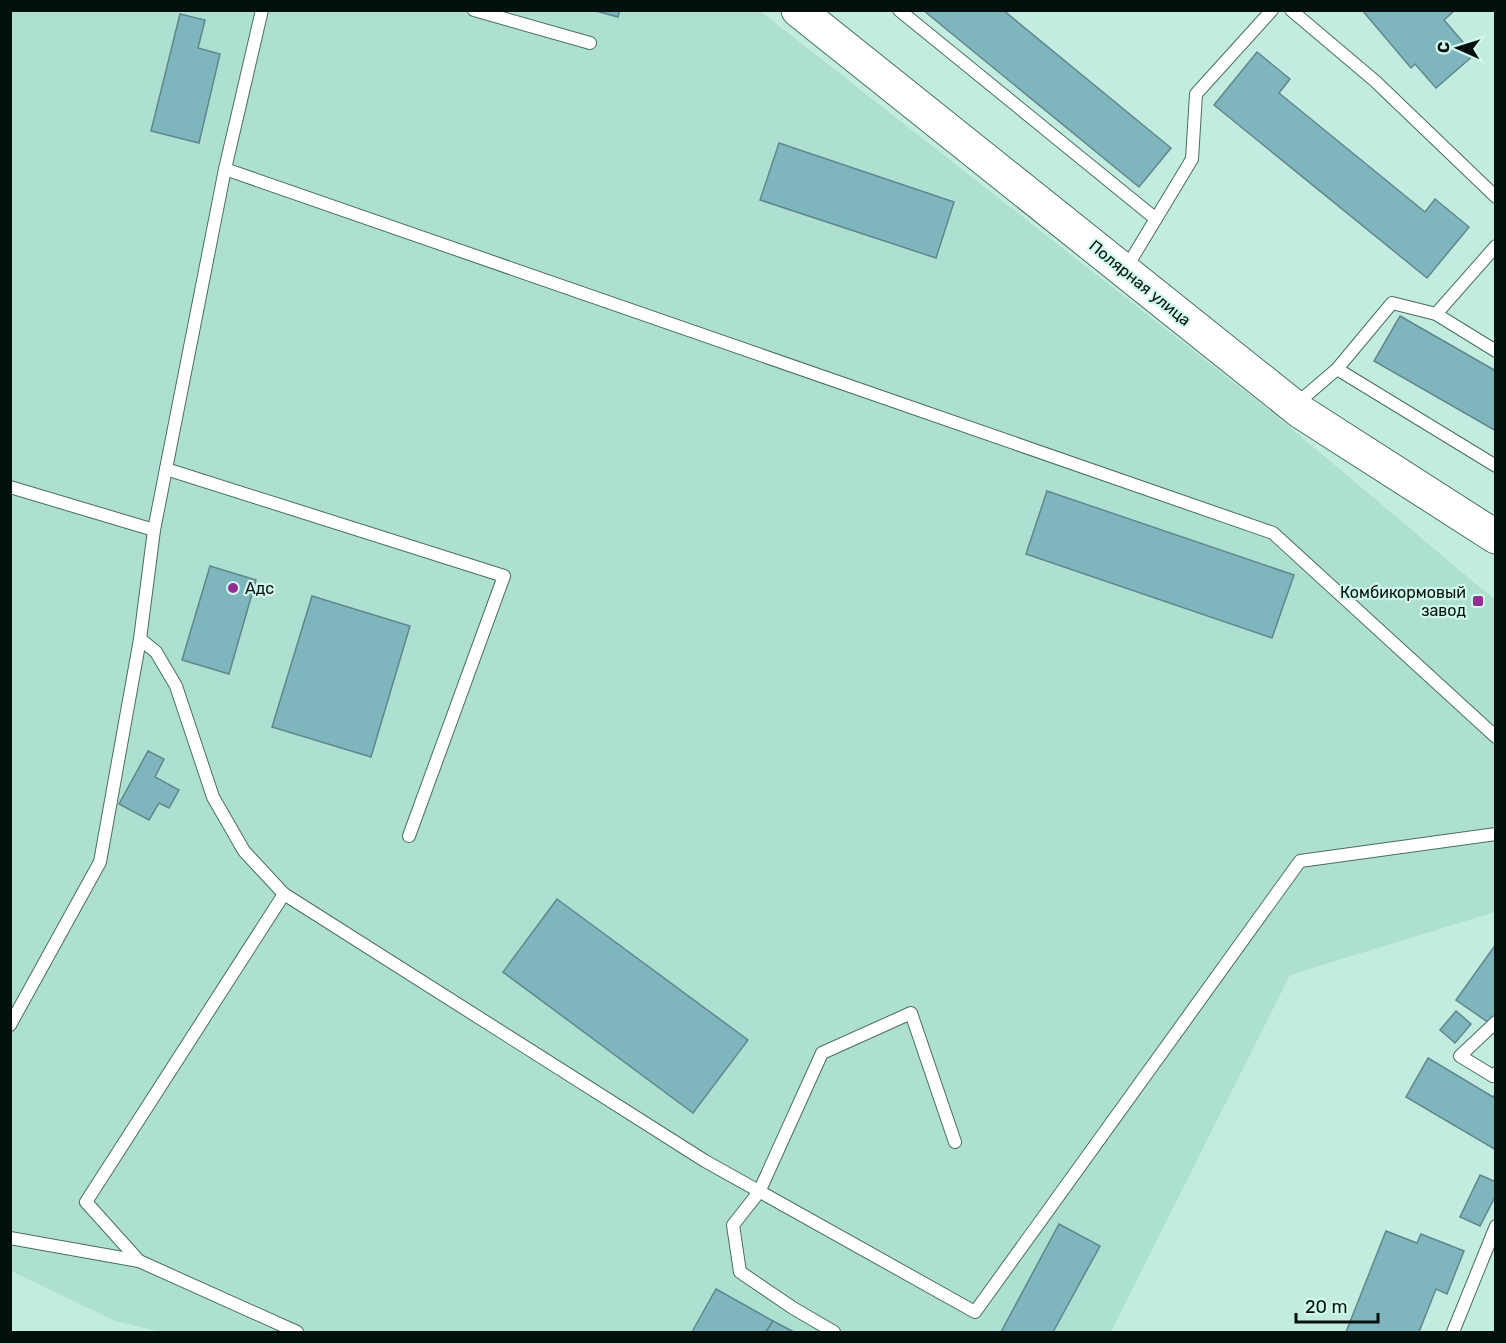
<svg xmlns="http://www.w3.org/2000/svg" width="1506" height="1343" viewBox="0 0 1506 1343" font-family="Rubik,sans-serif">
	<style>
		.built { fill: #aee0d2 }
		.building { fill: #7fb6bd; stroke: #5f878c; stroke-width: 1.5 }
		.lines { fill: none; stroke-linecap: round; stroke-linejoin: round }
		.lane-casing { stroke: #496e64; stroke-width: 14 }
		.secondary-casing { stroke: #496e64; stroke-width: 35 }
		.lane { stroke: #fff; stroke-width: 12 }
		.secondary { stroke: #fff; stroke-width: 33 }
		.poi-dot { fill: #952e92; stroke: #d0f9ed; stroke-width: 2 }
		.labels { text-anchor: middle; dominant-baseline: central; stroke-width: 4.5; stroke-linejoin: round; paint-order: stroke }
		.street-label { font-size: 16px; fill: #03100d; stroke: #d0f9ed }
		.poi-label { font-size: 16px; fill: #03100d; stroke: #d0f9ed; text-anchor: start }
	</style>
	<rect width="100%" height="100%" fill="#c3ece0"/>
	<polygon class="built" points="10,11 760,11 1273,413 1495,600 1495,912 1290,975 1111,1332 162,1332 115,1321 11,1271"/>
	<g class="building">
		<polygon points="592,10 620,10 618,17"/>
		<polygon points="923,10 1003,10 1171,148 1139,187"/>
		<polygon points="1362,10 1455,10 1444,20 1474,55 1436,88 1415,64 1411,68"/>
		<polygon points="180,14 205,20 198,48 220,54 199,143 151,131"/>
		<polygon points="1257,52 1290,79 1279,93 1425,212 1435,199 1469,227 1427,278 1214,105"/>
		<polygon points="779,143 954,202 936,258 760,200"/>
		<polygon points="1400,316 1496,371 1496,431 1374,361"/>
		<polygon points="1047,491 1294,575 1272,638 1026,554"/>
		<polygon points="210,566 256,580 229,674 182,660"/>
		<polygon points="312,596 410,626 371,757 272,727"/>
		<polygon points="148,751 164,759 155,777 179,790 169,808 159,803 149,820 119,804"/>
		<polygon points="557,899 748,1040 693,1113 503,972"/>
		<polygon points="1496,944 1496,1014 1489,1023 1456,1000"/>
		<polygon points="1456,1011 1471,1024 1455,1043 1440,1030"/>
		<polygon points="1428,1058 1493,1097 1496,1093 1496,1150 1406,1097"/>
		<polygon points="1480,1175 1496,1182 1496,1195 1480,1226 1460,1217"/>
		<polygon points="1059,1224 1100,1246 1053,1332 1001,1332"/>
		<polygon points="1386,1231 1417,1243 1421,1234 1464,1251 1447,1294 1436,1289 1419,1332 1346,1332"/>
		<polygon points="716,1289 773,1321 766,1332 692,1332"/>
		<polygon points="773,1321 794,1332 766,1332"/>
	</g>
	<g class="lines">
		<g class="lane-casing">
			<g id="lane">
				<polyline points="474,10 590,43"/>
				<polyline points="899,10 1156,219"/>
				<polyline points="1291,10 1375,81 1496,197"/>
				<polyline points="225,169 1273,533 1496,737"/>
				<polyline points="1125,270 1192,159 1196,94 1272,10"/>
				<polyline points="1436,314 1496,351"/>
				<polyline points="1337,369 1392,303 1436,314 1496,246"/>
				<polyline points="1295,405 1337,369 1496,466"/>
				<polyline points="166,469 504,576 409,836"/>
				<polyline points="10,487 154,530"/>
				<polyline points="140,639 156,652 176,686 213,797 244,851 284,894 705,1161 975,1312 1300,861 1496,834"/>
				<polyline points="1496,1022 1460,1056 1493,1076 1496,1073"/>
				<polyline points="10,1025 100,862 140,639 154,530 225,169 262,10"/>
				<polyline points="10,1238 139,1261 297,1332"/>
				<polyline points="139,1261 86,1202 284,894"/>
				<polyline points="834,1332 793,1308 740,1272 733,1225 759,1192 822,1053 911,1013 955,1142"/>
				<polyline points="1453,1332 1496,1226"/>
			</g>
		</g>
		<g class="secondary-casing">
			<polyline id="secondary" points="798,10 1301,412 1496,537"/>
		</g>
		<use href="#lane" class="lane"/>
		<use href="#secondary" class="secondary"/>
	</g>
	<g class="poi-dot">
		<circle cx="233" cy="588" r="6"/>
		<rect x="1472" y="595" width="12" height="12" rx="3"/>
	</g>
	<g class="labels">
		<g class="street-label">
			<text transform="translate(1140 283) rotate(39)">Полярная улица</text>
		</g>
		<g class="poi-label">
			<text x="245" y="588">Адс</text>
			<text x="1466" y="592" text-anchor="end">Комбикормовый<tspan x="1466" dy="18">завод</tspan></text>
		</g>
	</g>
	<rect width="1506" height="1343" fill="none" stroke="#03100d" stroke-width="24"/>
	<g transform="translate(1458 48) rotate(273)" stroke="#d0f9ed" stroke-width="4.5" paint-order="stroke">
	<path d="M0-4.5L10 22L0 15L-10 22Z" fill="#03100d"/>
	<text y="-9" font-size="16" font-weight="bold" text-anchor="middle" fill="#03100d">С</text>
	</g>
	<path d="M1296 1313v9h82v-9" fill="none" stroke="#03100d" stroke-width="3"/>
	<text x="1305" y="1313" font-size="18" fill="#03100d" stroke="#d0f9ed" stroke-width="4.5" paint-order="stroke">20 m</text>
</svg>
